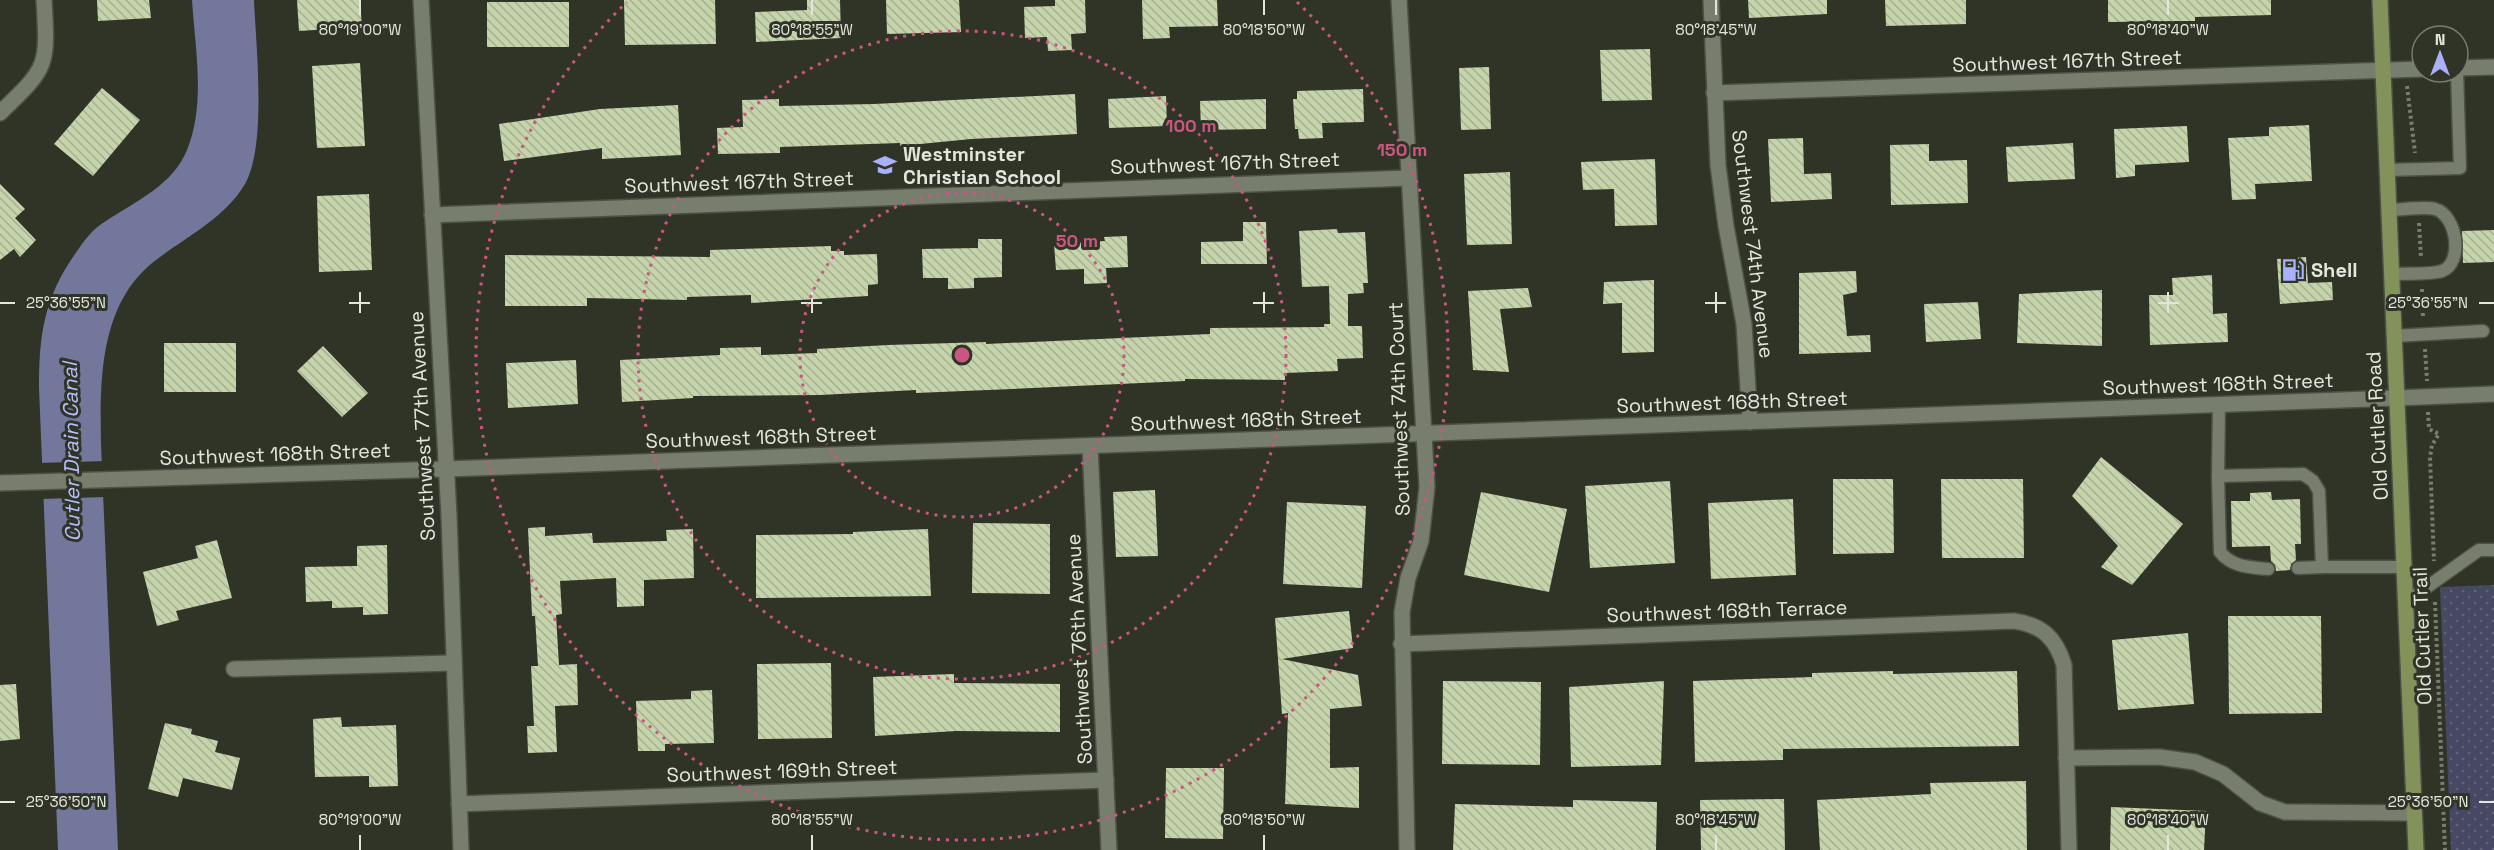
<svg xmlns="http://www.w3.org/2000/svg" width="2494" height="850" viewBox="0 0 2494 850" font-family="'Space Grotesk',sans-serif">
	<style>
		.park { fill: url(#park-dots) }
		.water { fill: #73779c }
		.pier { fill: #303427 }
		.building { fill: url(#building-back-hatch) }
		.lines { fill: none; stroke-linecap: round; stroke-linejoin: round }
		.service-casing { stroke: #4d5145; stroke-width: 15 }
		.minor-casing { stroke: #4d5145; stroke-width: 18 }
		.tertiary-casing { stroke: #4d5145; stroke-width: 18 }
		.secondary-casing { stroke: #4d5145; stroke-width: 18 }
		.path { stroke: #797d71; stroke-width: 4; stroke-dasharray: 3 3; stroke-linecap: butt }
		.service { stroke: #787e6e; stroke-width: 12 }
		.minor { stroke: #787e6e; stroke-width: 15 }
		.tertiary { stroke: #787e6e; stroke-width: 15 }
		.secondary { stroke: #83925a; stroke-width: 15 }
		.ticks { fill: none; stroke: #e3e6dd; stroke-width: 2 }
		.ring { fill: none; stroke: #cc5682; stroke-width: 3; stroke-dasharray: 3 6 }
		.labels { text-anchor: middle; dominant-baseline: central; stroke-width: 6; stroke-linejoin: round; paint-order: stroke }
		.street-label { font-size: 20px; fill: #e3e6dd; stroke: #303427 }
		.poi-label { font-size: 20px; font-weight: bold; fill: #e3e6dd; stroke: #303427; text-anchor: start }
		.water-label { font-size: 21px; font-style: italic; fill: #b7bdfa; stroke: #303427 }
		.ticks-label { font-size: 15px; text-anchor: middle; fill: #e3e6dd; stroke: #303427; stroke-width: 6; stroke-linejoin: round; paint-order: stroke }
		.centre { fill: #cc5682; stroke: #303427; stroke-width: 3 }
		.ring-label { font-size: 18px; text-anchor: middle; font-weight: bold; fill: #cc5682; stroke: #303427; stroke-width: 6; stroke-linejoin: round; paint-order: stroke }
	</style>
	<defs>
		<pattern id="park-dots" width="8" height="8" patternUnits="userSpaceOnUse" patternTransform="scale(1.5)"><rect width="8" height="8" fill="#464864"/><path d="M2 2h.1M6 6h.1" fill="none" stroke="#61627a" stroke-width="1.8" stroke-linecap="round"/></pattern>
		<pattern id="building-back-hatch" width="6" height="6" patternUnits="userSpaceOnUse" patternTransform="scale(1.5)"><rect width="6" height="6" fill="#c6d4ac"/><path d="M-1 5l2 2M0 0l6 6M5-1l2 2" fill="none" stroke="#a6b092"/></pattern>
	</defs>
	<rect width="100%" height="100%" fill="#303427"/>
	<polygon class="park" points="2494,585 2494,850 2451,850 2440,587"/>
	<path class="water" d="M192,0H254C256,46 267,145 245,184C225,218 186,237 156,260C99,303 100,380 101,444L118,850H58L39,388C39,335 44,298 75,254C84,241 92,229 106,221C136,201 173,185 187,150C206,104 195,48 192,0Z"/>
	<polygon class="pier" points="105,461 106,497 41,499 39,463"/>
	<g class="building">
		<polygon points="97,0 149,0 151,18 98,21"/>
		<polygon points="297,0 360,0 362,27 299,31"/>
		<polygon points="624,0 715,0 716,44 625,45"/>
		<polygon points="807,0 840,0 841,38 756,42 755,12 807,10"/>
		<polygon points="886,0 959,0 961,32 887,34"/>
		<polygon points="1055,0 1085,0 1086,33 1071,34 1072,50 1048,51 1047,37 1025,38 1024,7 1055,6"/>
		<polygon points="1142,0 1217,0 1218,26 1169,27 1170,38 1143,39"/>
		<polygon points="1748,0 1827,0 1827,14 1749,18"/>
		<polygon points="1885,0 1966,0 1966,24 1886,26"/>
		<polygon points="2108,0 2271,0 2271,15 2195,17 2195,21 2108,22"/>
		<rect x="487" y="2" width="82" height="45"/>
		<polygon points="1650,49 1652,100 1602,101 1600,50"/>
		<polygon points="360,63 365,146 317,148 312,66"/>
		<polygon points="1489,67 1491,129 1461,130 1459,68"/>
		<polygon points="102,88 140,120 93,176 54,144"/>
		<polygon points="1363,89 1364,122 1322,123 1323,138 1299,139 1298,129 1295,129 1293,99 1297,99 1297,91"/>
		<polygon points="1075,94 1077,134 971,139 900,146 900,143 780,147 780,153 718,154 717,128 743,127 742,100 779,99 779,106 874,104"/>
		<polygon points="1166,96 1167,126 1109,128 1108,99"/>
		<polygon points="1266,99 1266,129 1201,130 1200,101"/>
		<polygon points="678,105 681,155 602,159 602,148 504,161 499,124 600,109"/>
		<polygon points="2309,125 2312,181 2255,184 2256,199 2232,200 2228,138 2269,136 2269,127"/>
		<polygon points="2187,126 2189,162 2135,165 2135,176 2116,178 2114,129"/>
		<polygon points="1803,138 1804,174 1831,173 1832,199 1771,202 1768,139"/>
		<polygon points="2073,143 2075,179 2008,182 2006,147"/>
		<polygon points="1929,144 1929,161 1967,160 1968,203 1891,205 1890,145"/>
		<polygon points="1655,159 1657,225 1615,226 1614,189 1583,190 1581,162"/>
		<polygon points="1510,172 1512,244 1467,245 1464,174"/>
		<polygon points="0,184 25,209 15,218 36,240 20,257 14,249 0,260"/>
		<polygon points="369,194 372,270 319,272 317,196"/>
		<polygon points="1243,222 1266,222 1267,264 1201,264 1201,242 1243,241"/>
		<polygon points="1337,229 1338,233 1365,232 1368,283 1363,283 1364,293 1348,294 1348,326 1362,326 1363,358 1337,359 1338,371 1285,373 1285,380 1185,379 1185,381 988,390 916,393 916,390 820,395 693,396 693,398 622,402 620,360 720,355 720,348 761,347 761,355 817,353 817,349 888,345 986,342 986,344 1210,334 1210,328 1324,327 1324,324 1330,324 1329,286 1302,287 1299,231"/>
		<polygon points="2494,230 2494,262 2463,263 2462,231"/>
		<polygon points="1127,236 1128,267 1106,268 1107,283 1084,284 1084,269 1056,270 1054,244 1105,241 1104,237"/>
		<polygon points="978,239 1002,239 1002,277 974,278 974,288 948,289 948,278 923,278 922,249 978,248"/>
		<polygon points="831,246 831,251 844,251 844,255 877,254 878,284 868,285 868,296 751,303 751,295 687,297 687,300 587,298 587,306 505,306 505,255 710,257 710,250"/>
		<polygon points="2306,257 2308,283 2332,282 2333,300 2280,304 2277,259"/>
		<polygon points="1856,271 1857,292 1843,295 1847,336 1870,335 1871,352 1799,354 1799,273"/>
		<polygon points="2212,275 2213,314 2227,313 2228,342 2150,345 2149,295 2173,295 2172,278"/>
		<polygon points="1654,280 1654,352 1622,353 1622,303 1603,304 1604,282"/>
		<polygon points="1528,288 1532,307 1500,309 1509,372 1473,370 1468,291"/>
		<polygon points="2102,290 2102,346 2017,343 2019,294"/>
		<polygon points="1978,302 1981,339 1926,342 1924,304"/>
		<rect x="164" y="343" width="72" height="49"/>
		<polygon points="323,346 368,393 342,417 297,371"/>
		<polygon points="576,360 578,404 508,408 506,363"/>
		<polygon points="2101,457 2183,524 2132,585 2101,567 2118,546 2072,496"/>
		<polygon points="1833,479 1893,479 1894,553 1833,554"/>
		<polygon points="1941,479 2023,479 2024,558 1942,558"/>
		<polygon points="1670,481 1675,563 1590,568 1585,486"/>
		<polygon points="1155,490 1158,556 1116,557 1113,492"/>
		<polygon points="1481,492 1567,509 1549,592 1464,575"/>
		<polygon points="2271,492 2272,500 2300,499 2301,544 2295,544 2296,560 2291,564 2290,570 2276,571 2275,565 2271,561 2270,546 2232,547 2231,501 2250,501 2250,493"/>
		<polygon points="1793,499 1796,575 1711,579 1708,503"/>
		<polygon points="1287,502 1366,506 1362,588 1283,584"/>
		<polygon points="973,523 1050,524 1050,594 972,593"/>
		<polygon points="545,527 545,536 592,533 593,543 667,541 666,530 693,529 694,578 644,580 644,606 617,607 616,578 560,581 562,614 556,615 559,665 577,664 578,705 555,706 557,752 528,753 527,726 534,726 531,666 538,666 535,616 532,616 528,528"/>
		<polygon points="928,529 931,596 756,598 756,535 853,534 853,532"/>
		<polygon points="217,540 232,598 176,611 179,620 157,626 143,572 198,558 195,546"/>
		<polygon points="387,545 388,614 363,615 363,607 332,608 332,601 306,602 305,567 357,566 357,546"/>
		<polygon points="1349,611 1353,648 1282,659 1358,675 1362,706 1330,709 1330,768 1359,767 1359,808 1285,804 1288,713 1282,714 1275,618"/>
		<polygon points="2228,616 2321,616 2322,713 2229,714"/>
		<polygon points="2188,633 2194,704 2118,710 2112,640"/>
		<polygon points="831,663 832,738 758,739 757,664"/>
		<polygon points="1893,671 1893,674 2017,671 2019,746 1783,749 1783,760 1695,762 1693,681 1812,677 1812,673"/>
		<polygon points="954,674 954,683 1060,684 1060,732 956,731 875,736 873,677"/>
		<polygon points="1443,681 1541,682 1540,765 1442,764"/>
		<polygon points="1664,681 1661,765 1571,767 1569,687"/>
		<polygon points="16,684 20,739 0,741 0,685"/>
		<polygon points="712,690 714,743 665,744 665,751 638,751 636,701 691,699 691,691"/>
		<polygon points="341,717 342,727 396,725 398,786 369,787 369,776 315,777 313,719"/>
		<polygon points="165,723 192,729 191,734 218,741 215,752 240,758 232,790 183,778 178,797 148,789"/>
		<polygon points="1166,768 1224,768 1223,839 1165,838"/>
		<polygon points="2026,781 2027,850 1820,850 1817,800 1931,794 1930,783"/>
		<polygon points="1784,799 1785,850 1701,850 1700,800"/>
		<polygon points="1573,800 1657,802 1656,850 1453,850 1455,804 1573,807"/>
		<polygon points="2111,807 2206,811 2204,850 2110,850"/>
	</g>
	<g class="lines">
		<g class="service-casing">
			<g id="service">
				<polyline points="2387,170 2460,168 2457,72"/>
				<path d="M2388,210C2401,210 2425,206 2435,209C2457,215 2464,263 2442,271C2430,275 2405,273 2391,274"/>
				<polyline points="2394,336 2483,331"/>
				<polyline points="2219,404 2218,476 2303,474 2313,481 2319,491 2322,567 2403,567"/>
				<path d="M2218,476L2220,552C2232,567 2249,567 2268,569"/>
				<polyline points="2298,568 2322,567"/>
				<polyline points="2406,602 2479,550 2494,550"/>
			</g>
		</g>
		<g class="minor-casing">
			<g id="minor">
				<polyline points="1399,0 1427,487 1421,541 1408,578 1402,612 1407,850"/>
				<polyline points="1711,0 1718,165 1726,226 1744,324 1750,422"/>
				<polyline points="2458,68 2494,67"/>
				<polyline points="1714,93 2422,69"/>
				<path d="M0,113C48,67 48,67 44,0"/>
				<polyline points="432,215 1408,178"/>
				<polyline points="2397,398 2494,394"/>
				<polyline points="1090,446 1109,850"/>
				<path d="M1401,644L2014,621C2042,625 2056,638 2064,665L2069,850"/>
				<polyline points="234,669 453,663"/>
				<polyline points="2066,758 2159,757 2195,762 2223,774 2260,803 2285,812 2414,813"/>
				<polyline points="459,804 1106,780"/>
			</g>
		</g>
		<g class="tertiary-casing">
			<g id="tertiary">
				<polyline points="421,0 449,516 461,850"/>
				<polyline points="0,483 446,469 2397,398"/>
			</g>
		</g>
		<g class="secondary-casing">
			<polyline id="secondary" points="2380,0 2416,850"/>
		</g>
		<g class="path">
			<polyline points="2407,86 2415,153"/>
			<polyline points="2419,223 2421,258"/>
			<polyline points="2422,289 2423,318"/>
			<polyline points="2425,349 2427,381"/>
			<polyline points="2428,412 2429,429 2439,434 2432,445 2430,457 2434,561"/>
			<polyline points="2435,602 2445,850"/>
		</g>
		<use href="#service" class="service"/>
		<use href="#minor" class="minor"/>
		<use href="#tertiary" class="tertiary"/>
		<use href="#secondary" class="secondary"/>
	</g>
	<path class="ticks" d="M360,0V15M812,0V15M1264,0V15M1716,0V15M2168,0V15M360,292V313M812,292V313M1264,292V313M1716,292V313M2168,292V313M0,303H15M349,303H370M801,303H822M1253,303H1274M1705,303H1726M2158,303H2179M2479,303H2494M0,802H15M2479,802H2494M360,835V850M812,835V850M1264,835V850M1716,835V850M2168,835V850"/>
	<g class="ring">
		<circle cx="962" cy="355" r="162"/>
		<circle cx="962" cy="355" r="324"/>
		<path d="M1297 2A486 486 0 1 1 627 2"/>
	</g>
	<defs>
		<g id="school-bare" transform="scale(1.8)"><path d="M0-5L7-2L0 1L-7-2ZM-4 1L0 2.5L4 1V4Q0 6-4 4Z" fill="#aab0fb" stroke="#303427" stroke-width="2.5" paint-order="stroke"/></g>
		<g id="fuel-bare" transform="scale(1.8)"><path d="M-5.5-6h7V0h2V4h1.3V-2.5L3-4.5l.8-.8L6-3V5H2.5V1h-1V6h-7ZM-4.2-4.7v3.2H.2V-4.7Z" fill="#aab0fb" stroke="#303427" stroke-width="2.5" paint-order="stroke"/></g>
	</defs>
	<g fill-rule="evenodd">
		<use href="#school-bare" x="885" y="165"/>
		<use href="#fuel-bare" x="2293" y="270"/>
	</g>
	<g class="labels">
		<g class="street-label">
			<text transform="translate(2067 61) rotate(-2)">Southwest 167th Street</text>
			<text transform="translate(1225 163) rotate(-2)">Southwest 167th Street</text>
			<text transform="translate(739 182) rotate(-2)">Southwest 167th Street</text>
			<text transform="translate(1753 244) rotate(83)">Southwest 74th Avenue</text>
			<text transform="translate(2218 384) rotate(-2)">Southwest 168th Street</text>
			<text transform="translate(1732 402) rotate(-2)">Southwest 168th Street</text>
			<text transform="translate(1399 409) rotate(-92)">Southwest 74th Court</text>
			<text transform="translate(1246 420) rotate(-2)">Southwest 168th Street</text>
			<text transform="translate(422 426) rotate(-93)">Southwest 77th Avenue</text>
			<text transform="translate(2377 426) rotate(-93)">Old Cutler Road</text>
			<text transform="translate(761 437) rotate(-2)">Southwest 168th Street</text>
			<text transform="translate(275 454) rotate(-2)">Southwest 168th Street</text>
			<text transform="translate(1727 611) rotate(-2)">Southwest 168th Terrace</text>
			<text transform="translate(2422 636) rotate(-92)">Old Cutler Trail</text>
			<text transform="translate(1079 649) rotate(-93)">Southwest 76th Avenue</text>
			<text transform="translate(782 771) rotate(-2)">Southwest 169th Street</text>
		</g>
		<g class="poi-label">
			<text x="903" y="154">Westminster<tspan x="903" dy="23">Christian School</tspan></text>
			<text x="2311" y="270">Shell</text>
		</g>
		<g class="water-label">
			<text transform="translate(71 452) rotate(-91)">Cutler Drain Canal</text>
		</g>
	</g>
	<g class="ticks-label">
		<text x="360" y="35">80°19'00"W</text>
		<text x="812" y="35">80°18'55"W</text>
		<text x="1264" y="35">80°18'50"W</text>
		<text x="1716" y="35">80°18'45"W</text>
		<text x="2168" y="35">80°18'40"W</text>
		<text x="66" y="308">25°36'55"N</text>
		<text x="2428" y="308">25°36'55"N</text>
		<text x="66" y="807">25°36'50"N</text>
		<text x="2428" y="807">25°36'50"N</text>
		<text x="360" y="825">80°19'00"W</text>
		<text x="812" y="825">80°18'55"W</text>
		<text x="1264" y="825">80°18'50"W</text>
		<text x="1716" y="825">80°18'45"W</text>
		<text x="2168" y="825">80°18'40"W</text>
	</g>
	<circle cx="962" cy="355" r="9" class="centre"/>
	<g class="ring-label">
		<text x="1191" y="132">100 m</text>
		<text x="1402" y="156">150 m</text>
		<text x="1077" y="247">50 m</text>
	</g>
	<g transform="translate(2440 54)"><circle r="28" fill="#303427" stroke="#787b70" stroke-width="1.5"/>
	<path d="M0-4.5L10 22L0 15L-10 22Z" fill="#aab0fb"/>
	<text y="-9" font-size="16" font-weight="bold" text-anchor="middle" fill="#e3e6dd">N</text>
	</g>
</svg>
